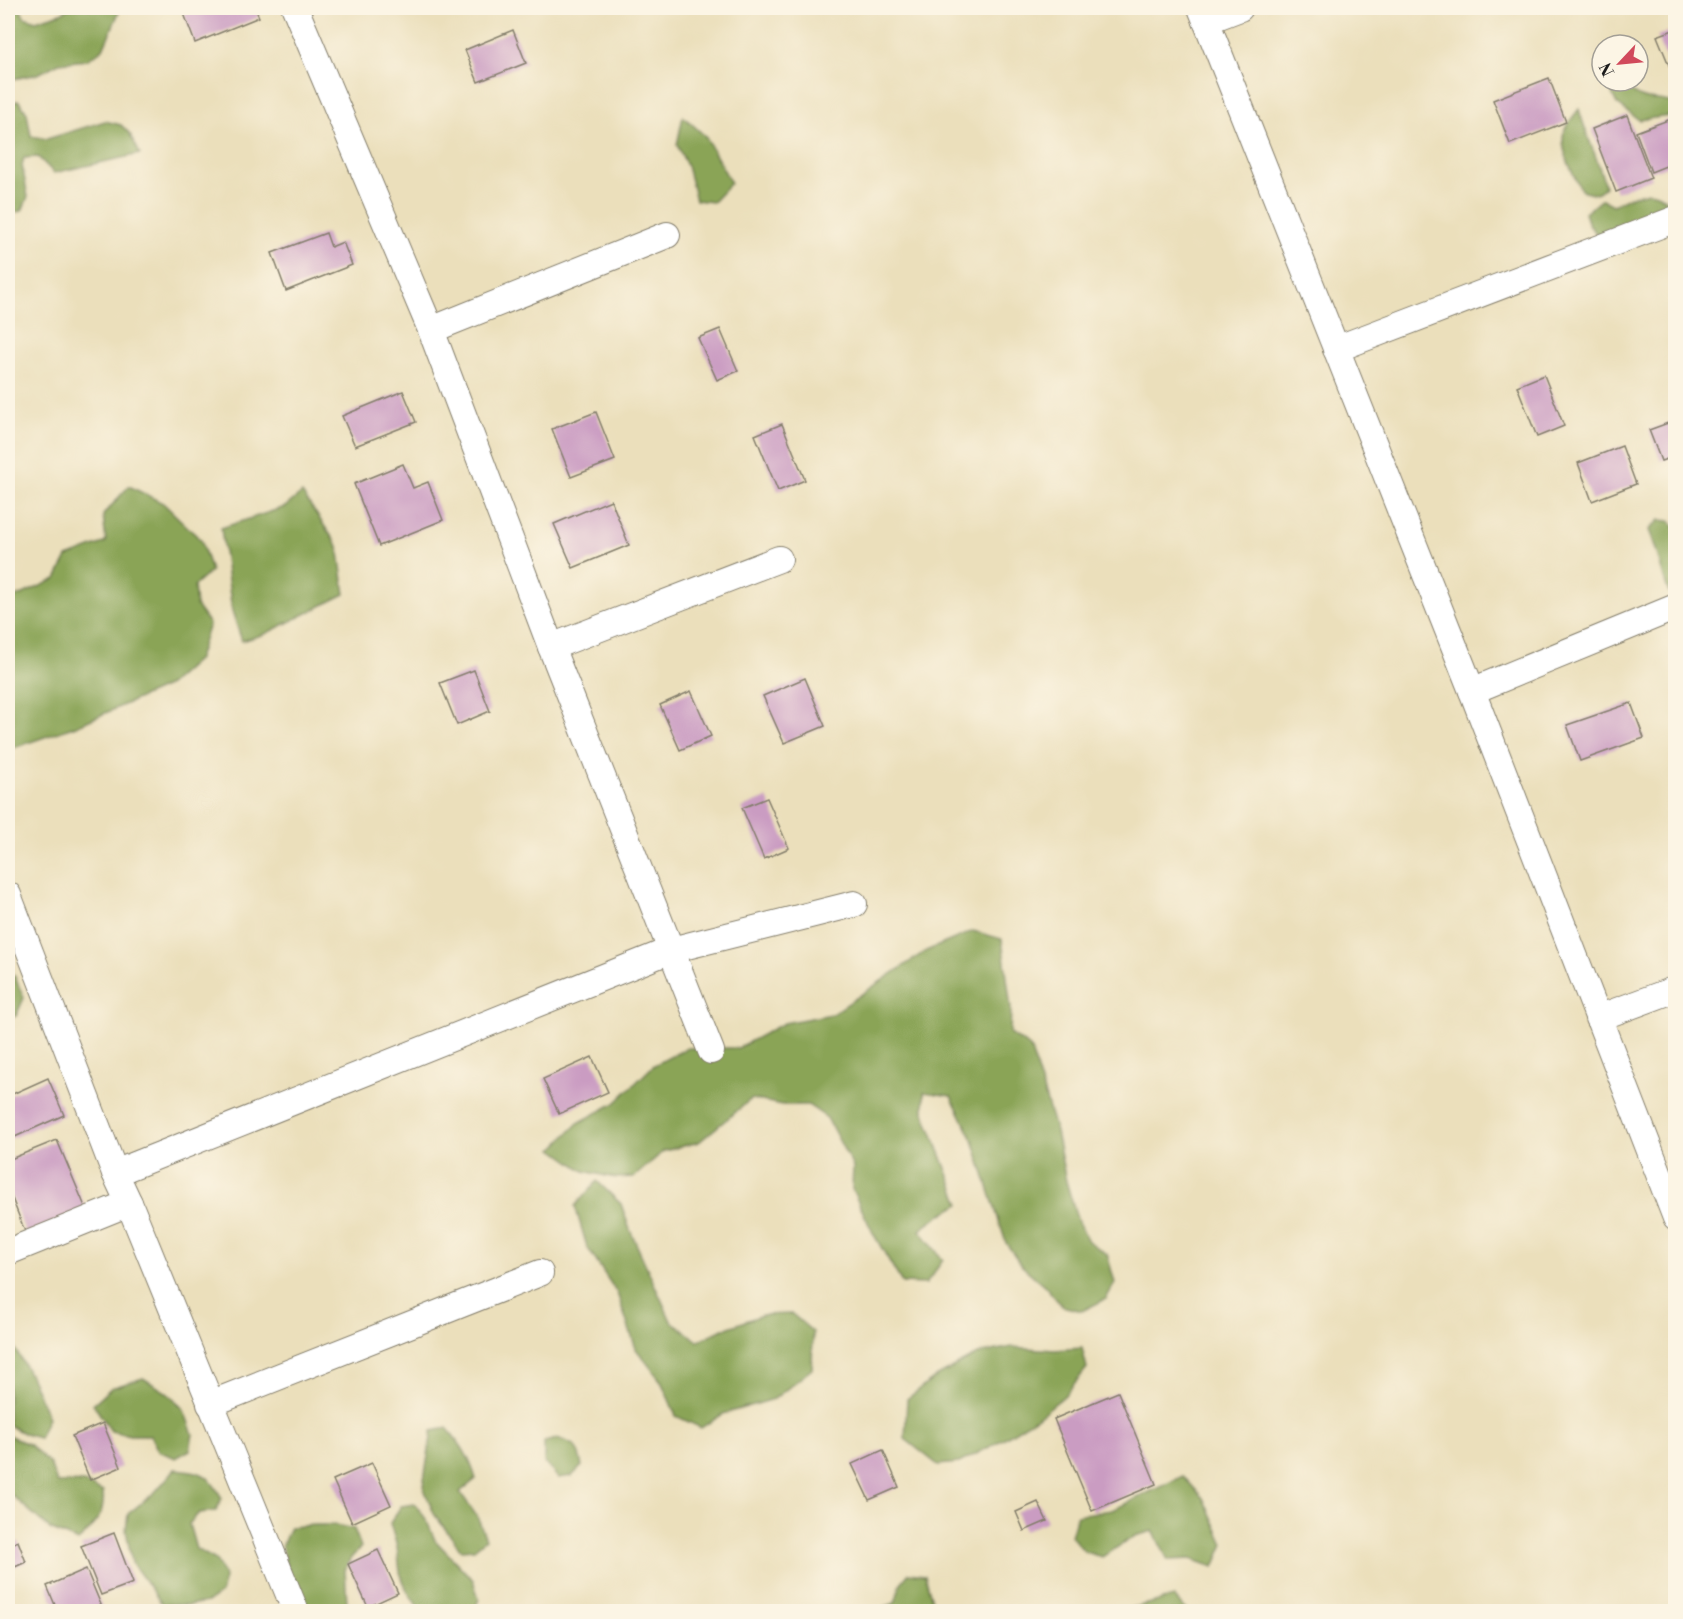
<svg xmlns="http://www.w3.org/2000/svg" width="1683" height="1619" viewBox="0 0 1683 1619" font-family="'Libre Bodoni',serif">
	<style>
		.forest { fill: #8aa456; stroke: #536039; stroke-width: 1.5 }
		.building { fill: #ca9cc2 }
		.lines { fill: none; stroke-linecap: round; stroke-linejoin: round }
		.minor-casing { stroke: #847e6c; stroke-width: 28 }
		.minor { stroke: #fff; stroke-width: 26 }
	</style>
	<rect width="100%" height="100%" fill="#fcf5e5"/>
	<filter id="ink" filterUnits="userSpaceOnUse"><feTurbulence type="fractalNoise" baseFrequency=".0167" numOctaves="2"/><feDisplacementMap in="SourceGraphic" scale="12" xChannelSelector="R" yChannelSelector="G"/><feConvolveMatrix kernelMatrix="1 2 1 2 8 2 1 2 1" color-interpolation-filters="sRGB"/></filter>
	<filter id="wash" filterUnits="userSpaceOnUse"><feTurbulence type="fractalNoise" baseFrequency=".008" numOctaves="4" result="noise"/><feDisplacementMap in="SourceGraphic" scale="24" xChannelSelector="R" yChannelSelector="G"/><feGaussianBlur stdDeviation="1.35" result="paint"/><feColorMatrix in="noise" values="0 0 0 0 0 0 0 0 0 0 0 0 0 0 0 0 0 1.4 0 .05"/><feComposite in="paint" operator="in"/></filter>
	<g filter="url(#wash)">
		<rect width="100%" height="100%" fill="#ebdfbb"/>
		<g class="forest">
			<polygon points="8,8 20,8 24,17 36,21 61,13 70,8 117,8 120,10 103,49 87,60 59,63 38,74 8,80"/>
			<path d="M1607,81C1624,81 1627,92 1641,97C1653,102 1662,98 1674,104L1670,116L1639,120L1617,104L1606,82Z"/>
			<polygon points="19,101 27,113 31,136 47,139 105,121 121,125 130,134 140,154 54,173 38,157 24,158 22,165 28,197 22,211 8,213 8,102"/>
			<path d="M1579,109C1586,136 1599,160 1605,187L1596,194L1581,190C1574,175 1557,146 1565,129C1568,122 1574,116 1579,109Z"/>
			<polygon points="683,116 705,136 731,183 713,202 696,200 687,166 677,145"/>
			<path d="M1649,192C1663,194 1669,201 1673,215L1605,243L1589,225L1585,213L1602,199L1613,205L1631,196Z"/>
			<polygon points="129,486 163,503 201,540 211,571 194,586 196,606 209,624 198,659 169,685 76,726 8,750 8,599 21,595 56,579 67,557 106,542 103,515"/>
			<polygon points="302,493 338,546 345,594 265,634 242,641 232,611 221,528 285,507"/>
			<path d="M1660,520L1670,521L1675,527V595L1669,593C1661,572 1658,551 1649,530Z"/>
			<polygon points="973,931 1002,939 1011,1009 1010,1034 1030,1047 1056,1132 1066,1181 1078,1222 1088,1241 1107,1254 1115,1283 1106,1299 1082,1311 1062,1306 1045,1286 1022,1266 1006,1243 973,1140 951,1096 924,1092 924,1112 960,1204 942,1214 920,1230 943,1260 926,1284 902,1283 874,1235 852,1189 853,1167 827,1118 808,1105 783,1105 751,1099 699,1142 664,1151 634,1177 615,1178 584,1171 553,1149 578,1123 615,1103 654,1065 687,1048 738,1048 784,1023 832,1014 926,951"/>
			<polygon points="8,974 14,975 24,998 16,1016 8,1018"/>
			<polygon points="597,1181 621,1204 630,1230 671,1321 698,1341 721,1330 762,1315 792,1314 813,1332 812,1369 774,1399 723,1414 701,1428 676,1416 661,1381 636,1349 617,1293 587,1247 575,1206"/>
			<path d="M8,1339C26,1363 37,1390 48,1418L39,1438L25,1434L8,1425Z"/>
			<polygon points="1011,1347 1055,1350 1082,1348 1087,1368 1064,1396 1038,1417 993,1445 959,1463 938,1465 905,1439 907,1399 936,1377 978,1354"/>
			<polygon points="143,1378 166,1392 183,1408 193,1434 190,1450 176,1458 158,1451 150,1435 130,1435 111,1431 93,1404 111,1388"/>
			<path d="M447,1428C461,1444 470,1458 476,1479L460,1492L478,1518L486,1539L474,1549L461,1550L434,1514L423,1486L432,1431Z"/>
			<path d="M8,1435L30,1445L50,1464L57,1483L83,1482L103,1492C106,1514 94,1527 78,1541L50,1529L14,1497L8,1498Z"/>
			<path d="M557,1439C576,1443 578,1447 582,1466L572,1476L558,1478L544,1461V1442Z"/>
			<path d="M175,1469C205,1472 207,1473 222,1498L216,1511L199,1513L189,1524L196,1549L216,1560L225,1578L221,1593L208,1602L188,1605L162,1604L132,1563L126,1530L128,1514L155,1492Z"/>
			<polygon points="1183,1476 1203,1498 1224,1544 1214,1567 1191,1559 1168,1560 1153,1531 1135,1536 1102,1557 1085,1552 1071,1536 1077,1515 1112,1510"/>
			<polygon points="415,1504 426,1519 435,1540 473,1580 479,1599 474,1611 421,1611 407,1591 400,1572 397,1547 390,1523 401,1506"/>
			<polygon points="314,1525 335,1525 354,1529 361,1547 351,1558 345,1570 347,1603 353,1611 309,1611 307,1606 290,1584 282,1546 290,1527"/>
			<polygon points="909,1573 925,1575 935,1611 874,1611 895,1603 901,1583"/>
			<polygon points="1174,1597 1187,1611 1125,1611 1127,1609"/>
		</g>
		<g id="blocks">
			<g class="building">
				<polygon points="182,8 255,8 259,17 195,43"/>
				<polygon points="1676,29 1676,68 1671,70 1657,36"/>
				<polygon points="513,30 526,63 478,82 465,50"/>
				<polygon points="1549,78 1566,122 1510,144 1493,100"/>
				<polygon points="1627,115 1651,178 1616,192 1592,129"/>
				<polygon points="1676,117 1676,162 1651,172 1636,132"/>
				<polygon points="326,233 331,247 343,242 352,265 286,291 272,253"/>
				<polygon points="720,329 738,371 717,380 698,338"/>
				<polygon points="1544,375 1564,426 1537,437 1517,386"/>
				<polygon points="403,391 416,422 355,446 342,416"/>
				<polygon points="596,412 615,460 571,477 552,429"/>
				<polygon points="1676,420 1676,456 1661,461 1649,430"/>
				<polygon points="782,424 805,480 778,491 755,435"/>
				<polygon points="1622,446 1636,484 1592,501 1578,463"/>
				<polygon points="403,464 413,488 428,482 443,520 379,546 354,484"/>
				<polygon points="611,500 629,545 573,568 554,524"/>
				<polygon points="474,670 490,711 457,725 440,683"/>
				<polygon points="805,678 825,726 784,743 763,696"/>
				<polygon points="691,691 711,736 680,750 660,705"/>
				<polygon points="1631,703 1644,738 1580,761 1567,725"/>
				<polygon points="767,798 789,848 764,859 742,808"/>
				<polygon points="592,1057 608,1092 559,1114 543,1079"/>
				<polygon points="48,1078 64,1115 8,1140 8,1096"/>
				<polygon points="57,1140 86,1209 26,1234 8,1188 8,1160"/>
				<polygon points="1118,1392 1156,1484 1092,1511 1054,1419"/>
				<polygon points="103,1423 121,1467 90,1480 72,1436"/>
				<polygon points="883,1450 899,1487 869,1500 852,1464"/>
				<polygon points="372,1463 391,1505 352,1523 333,1480"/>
				<polygon points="1038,1502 1047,1521 1024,1531 1016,1512"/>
				<polygon points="114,1533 133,1583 101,1595 81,1546"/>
				<polygon points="18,1541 26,1562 8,1570 8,1546"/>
				<polygon points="378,1550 398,1593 368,1607 348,1564"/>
				<polygon points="86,1569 104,1612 58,1612 47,1586"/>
			</g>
		</g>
	</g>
	<g filter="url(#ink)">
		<use href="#blocks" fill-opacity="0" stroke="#847e6c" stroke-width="1.5"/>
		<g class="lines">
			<g class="minor-casing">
				<g id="minor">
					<polyline points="295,8 431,330 551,647 711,1051"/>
					<polyline points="1201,8 1472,691 1676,1218"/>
					<polyline points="1206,21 1240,8"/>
					<polyline points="431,330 667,235"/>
					<polyline points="1336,349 1676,219"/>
					<polyline points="551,647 779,559"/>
					<polyline points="1472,691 1676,607"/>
					<polyline points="8,895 115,1173 129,1203 296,1612"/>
					<polyline points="1598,1018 1676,989"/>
					<polyline points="115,1173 671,950 854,904"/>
					<polyline points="8,1252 129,1203"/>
					<polyline points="210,1404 540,1273"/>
				</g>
			</g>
			<use href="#minor" class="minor"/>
		</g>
	</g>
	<rect width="1683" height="1619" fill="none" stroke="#fcf5e5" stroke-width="30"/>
	<g transform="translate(1620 63) rotate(244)"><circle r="28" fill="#fcf5e5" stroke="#a29e95" stroke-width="1.5"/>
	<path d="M0-4.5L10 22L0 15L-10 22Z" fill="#d1495b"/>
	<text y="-9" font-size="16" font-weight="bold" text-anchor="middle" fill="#1c1c1c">N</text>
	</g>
</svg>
